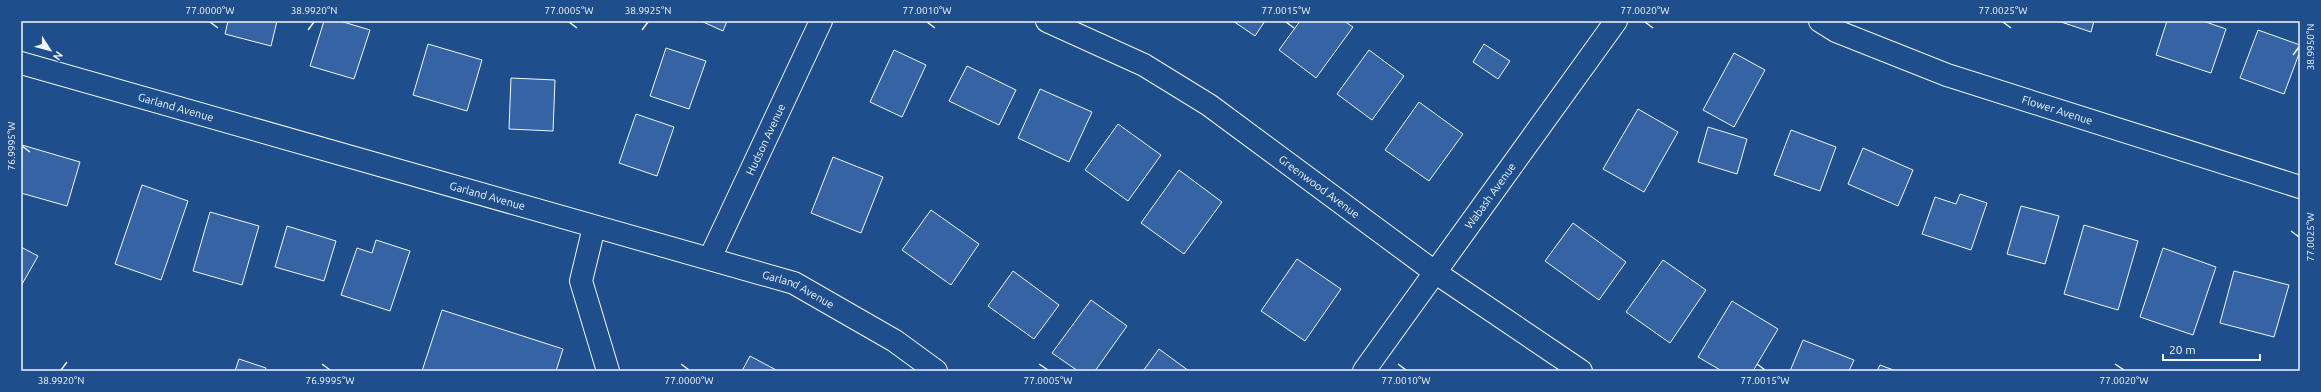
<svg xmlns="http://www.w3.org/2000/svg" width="2321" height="392" viewBox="0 0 2321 392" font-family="Ubuntu,sans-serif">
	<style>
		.building { fill: #3563a3; stroke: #f2f6ff }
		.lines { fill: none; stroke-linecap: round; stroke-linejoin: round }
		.minor-casing { stroke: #f2f6ff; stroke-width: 24 }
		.minor { stroke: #1f4e8c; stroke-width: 22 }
		.ticks { fill: none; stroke: #f2f6ff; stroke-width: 1.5 }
		.labels { text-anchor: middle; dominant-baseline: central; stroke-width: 3; stroke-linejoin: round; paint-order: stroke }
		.street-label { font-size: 11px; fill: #f2f6ff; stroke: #1f4e8c }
		.neatline { fill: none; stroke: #f2f6ff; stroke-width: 1.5 }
		.ticks-label { font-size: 10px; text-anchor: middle; fill: #f2f6ff }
	</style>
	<rect width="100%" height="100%" fill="#1f4e8c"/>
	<g class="building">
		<polygon points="228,21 277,21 271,46 225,34"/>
		<polygon points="324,21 340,21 370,30 354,79 310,66"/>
		<polygon points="701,21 727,21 723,31"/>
		<polygon points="1233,21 1265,21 1255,36"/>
		<polygon points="1300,21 1344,21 1353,27 1316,78 1279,50"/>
		<polygon points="2058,21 2094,21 2091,32"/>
		<polygon points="2167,21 2203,21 2226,29 2211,73 2156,55"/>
		<polygon points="2258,30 2300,45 2300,51 2284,94 2240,78"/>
		<polygon points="428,44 482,60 467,111 413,95"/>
		<polygon points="1484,44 1510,61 1498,79 1473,62"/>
		<polygon points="666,48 706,61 689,109 650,96"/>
		<polygon points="894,50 926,65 902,117 870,102"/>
		<polygon points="1369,50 1404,76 1372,120 1337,94"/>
		<polygon points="1734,53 1765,70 1734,127 1703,110"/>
		<polygon points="967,66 1016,90 999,125 949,101"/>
		<polygon points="511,78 555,80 553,131 509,129"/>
		<polygon points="1040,89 1092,112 1069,162 1018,138"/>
		<polygon points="1419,102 1463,134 1429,181 1385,150"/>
		<polygon points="1638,109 1678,132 1644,192 1603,169"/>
		<polygon points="636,114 674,127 657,176 619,163"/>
		<polygon points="1118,124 1161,155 1128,201 1085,170"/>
		<polygon points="1708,127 1747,139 1737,174 1698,162"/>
		<polygon points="1791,130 1836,147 1820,191 1774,175"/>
		<polygon points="22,145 80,162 67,206 21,193"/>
		<polygon points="1863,148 1913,170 1898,206 1848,184"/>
		<polygon points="833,157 883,177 861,233 811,213"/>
		<polygon points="1179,170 1222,202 1184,254 1141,223"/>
		<polygon points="142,185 188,201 161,280 115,264"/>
		<polygon points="1960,194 1987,203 1971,250 1922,234 1935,197 1956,204"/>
		<polygon points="2021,206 2059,216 2045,264 2007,254"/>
		<polygon points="931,210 979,244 951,285 902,250"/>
		<polygon points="210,212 259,226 242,285 193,271"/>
		<polygon points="1573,223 1626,262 1599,300 1545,261"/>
		<polygon points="2084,225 2138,241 2118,310 2064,294"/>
		<polygon points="287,226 336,241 324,281 275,267"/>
		<polygon points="376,240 410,251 390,311 341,295 357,248 372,253"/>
		<polygon points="21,247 38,256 21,286"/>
		<polygon points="2163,248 2216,267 2193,335 2140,317"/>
		<polygon points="1297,259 1341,289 1305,341 1261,311"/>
		<polygon points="1663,260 1706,290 1670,343 1626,312"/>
		<polygon points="1013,271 1059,305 1034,339 988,306"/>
		<polygon points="2234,271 2289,285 2274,337 2220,323"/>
		<polygon points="1091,300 1127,326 1095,371 1078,371 1052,353"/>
		<polygon points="1732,301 1778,329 1753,371 1722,371 1698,357"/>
		<polygon points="442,310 563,349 556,371 422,371"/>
		<polygon points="1803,340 1854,360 1849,371 1790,371"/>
		<polygon points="1159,349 1189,371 1143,371"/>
		<polygon points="750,356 778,371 742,371"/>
		<polygon points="239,359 266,368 265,371 235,371"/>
		<polygon points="1880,365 1896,371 1877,371"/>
	</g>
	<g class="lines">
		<g class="minor-casing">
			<g id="minor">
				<path id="s1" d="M1047,21L1144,65L1209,105L1436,273L1581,371"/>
				<path id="s2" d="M1820,21L1836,31L1947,75L2300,187"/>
				<path id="s3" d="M21,63L794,283L895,341L936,371"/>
				<polyline points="594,227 581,281 608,371"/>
				<path id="s4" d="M710,258L821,21"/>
				<path id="s5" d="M1364,371L1616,21"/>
			</g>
		</g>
		<use href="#minor" class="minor"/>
	</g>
	<path class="ticks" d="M210,22L218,28M569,22L577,28M927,22L935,28M1286,22L1294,28M1645,22L1653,28M2003,22L2011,28M308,30L314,22M642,30L648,22M2293,55L2299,47M22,146L30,152M2291,231L2299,237M322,364L330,370M681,364L689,370M1039,364L1048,370M1398,364L1406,370M1757,364L1765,370M2115,364L2124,370M61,370L67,362"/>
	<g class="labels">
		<g class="street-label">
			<text stroke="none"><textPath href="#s3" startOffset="161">Garland Avenue</textPath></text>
			<text stroke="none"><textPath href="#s2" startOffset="254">Flower Avenue</textPath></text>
			<text stroke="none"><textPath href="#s4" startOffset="131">Hudson Avenue</textPath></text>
			<text stroke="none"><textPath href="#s1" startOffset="320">Greenwood Avenue</textPath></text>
			<text stroke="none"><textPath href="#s5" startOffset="216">Wabash Avenue</textPath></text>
			<text stroke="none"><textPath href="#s3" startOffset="485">Garland Avenue</textPath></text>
			<text stroke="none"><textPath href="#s3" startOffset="810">Garland Avenue</textPath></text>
		</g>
	</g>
	<rect width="2321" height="392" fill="none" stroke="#1f4e8c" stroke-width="44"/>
	<g transform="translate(50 50) rotate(126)" stroke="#1f4e8c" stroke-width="3" paint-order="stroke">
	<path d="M0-3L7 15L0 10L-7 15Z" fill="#f2f6ff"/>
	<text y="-6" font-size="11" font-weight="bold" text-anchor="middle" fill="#f2f6ff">N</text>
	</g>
	<path d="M2163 354v6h97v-6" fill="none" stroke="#f2f6ff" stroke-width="2"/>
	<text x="2169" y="354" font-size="12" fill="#f2f6ff" stroke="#1f4e8c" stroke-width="3" paint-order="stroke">20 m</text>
	<rect x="22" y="22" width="2277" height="348" class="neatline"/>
	<g class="ticks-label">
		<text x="210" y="14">77.0000°W</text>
		<text x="314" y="14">38.9920°N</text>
		<text x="569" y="14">77.0005°W</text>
		<text x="648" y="14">38.9925°N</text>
		<text x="927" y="14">77.0010°W</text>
		<text x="1286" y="14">77.0015°W</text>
		<text x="1645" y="14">77.0020°W</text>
		<text x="2003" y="14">77.0025°W</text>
		<text transform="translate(2310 47) rotate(-90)" y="4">38.9950°N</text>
		<text transform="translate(11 146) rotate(-90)" y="4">76.9995°W</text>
		<text transform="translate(2310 237) rotate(-90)" y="4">77.0025°W</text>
		<text x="61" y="384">38.9920°N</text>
		<text x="330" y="384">76.9995°W</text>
		<text x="689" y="384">77.0000°W</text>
		<text x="1048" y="384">77.0005°W</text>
		<text x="1406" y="384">77.0010°W</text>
		<text x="1765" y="384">77.0015°W</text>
		<text x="2124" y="384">77.0020°W</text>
	</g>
</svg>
